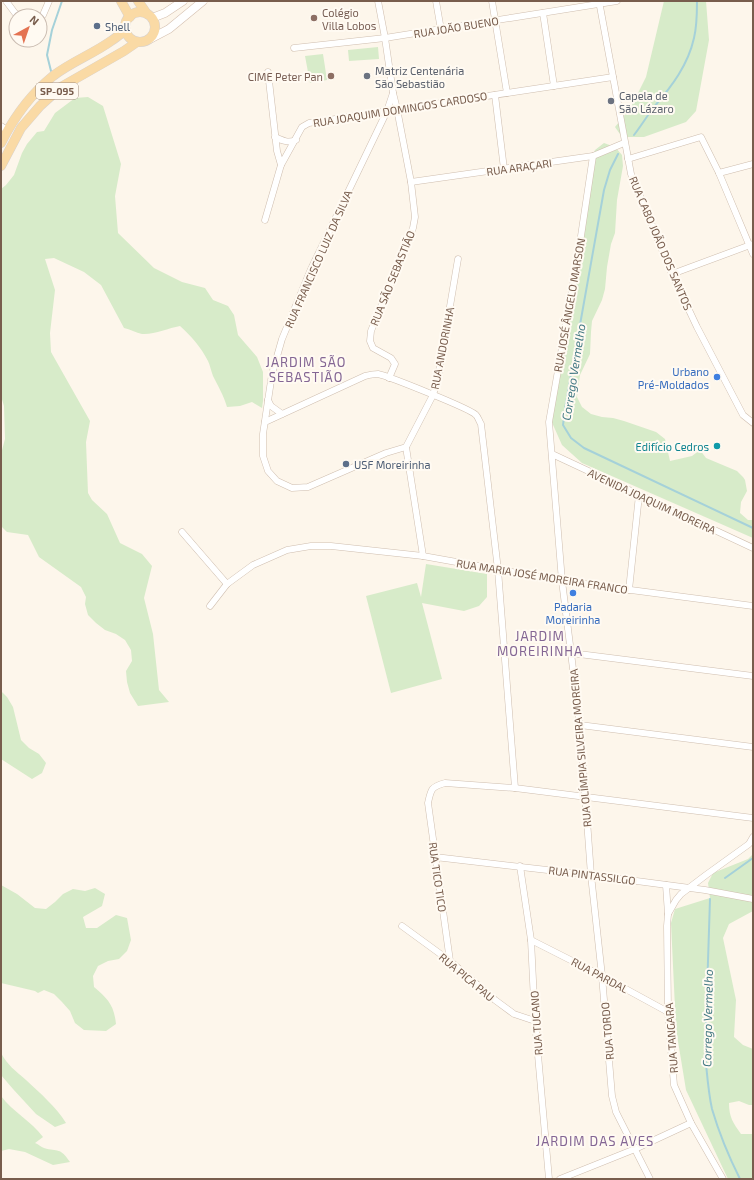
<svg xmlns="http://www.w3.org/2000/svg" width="754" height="1180" viewBox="0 0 754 1180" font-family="'Exo 2',sans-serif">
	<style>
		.green { fill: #d7ebc9 }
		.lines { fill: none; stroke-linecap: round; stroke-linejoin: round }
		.stream { stroke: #a5d1d9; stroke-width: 2 }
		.street-casing { stroke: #cfbeaf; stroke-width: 7 }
		.secondary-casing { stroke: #d5c0b0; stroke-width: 9 }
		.primary-casing { stroke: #d9d2cd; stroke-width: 10 }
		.street { stroke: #fff; stroke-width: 6 }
		.secondary { stroke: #fff; stroke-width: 8 }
		.primary { stroke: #fadaa5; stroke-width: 9 }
		.education-dot { fill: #8d6e63; stroke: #fffaf2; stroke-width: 1.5 }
		.service-dot { fill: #5c6f8a; stroke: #fffaf2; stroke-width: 1.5 }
		.worship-dot { fill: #6b7280; stroke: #fffaf2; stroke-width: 1.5 }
		.shop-dot { fill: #3f7fe0; stroke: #fffaf2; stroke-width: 1.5 }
		.culture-dot { fill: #0f9aa8; stroke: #fffaf2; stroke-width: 1.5 }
		.labels { text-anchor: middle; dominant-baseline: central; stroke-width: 4; stroke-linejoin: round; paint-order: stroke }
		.shield { fill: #fffaf2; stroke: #a08c7e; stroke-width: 1 }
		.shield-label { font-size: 10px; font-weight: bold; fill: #785d4d }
		.education-label { font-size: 11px; fill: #785e54; stroke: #fffaf2; text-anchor: start }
		.service-label { font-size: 11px; fill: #4e5e75; stroke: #fffaf2; text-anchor: start }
		.street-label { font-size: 11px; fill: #785d4d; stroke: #fffaf2 }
		.worship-label { font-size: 11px; fill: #5b616d; stroke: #fffaf2; text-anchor: start }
		.shop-label { font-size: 11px; fill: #366cbe; stroke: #fffaf2; text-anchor: end }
		.culture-label { font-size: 11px; fill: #0d838f; stroke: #fffaf2; text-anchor: end }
		.water-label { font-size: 12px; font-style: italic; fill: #437984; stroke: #fffaf2 }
		.quarter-label { font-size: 13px; letter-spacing: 1px; fill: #846694; stroke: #fffaf2 }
	</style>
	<rect width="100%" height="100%" fill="#fdf6eb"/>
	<g class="green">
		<polygon points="664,1 706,1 709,40 696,111 686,122 644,137 622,137 615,127 631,107 646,77"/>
		<polygon points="378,47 379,59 349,61 348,50"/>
		<polygon points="323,54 327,80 310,83 305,56"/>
		<path d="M88,97L103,106L121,164L115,196L118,233L154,268L182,282L205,288L213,300L228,306L234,315L238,335L257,357L263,372V401L262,408L252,402L240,406L227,407C224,396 218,386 213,376C211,371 210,365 208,361C201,347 191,336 180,326C168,328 154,335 142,334C136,333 130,329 124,328L101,285L84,272L54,258L45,259L55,290L50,333L51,352L90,421L86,442L88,493L92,500L107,514L120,543L142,554L152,566L144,598L153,634L159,690L169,702L138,706L130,693L127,682L126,671L132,661L131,650L125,640L116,634L105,630L96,623L88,615L85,604L86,597L81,587L39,557L28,535L7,532L1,526V454L5,439L4,406L1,396V189L6,185L14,175L22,153L27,144L37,132L44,131L55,113L75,98Z"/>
		<polygon points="604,143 615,147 622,155 623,166 617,200 615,233 611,244 607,267 605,289 602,300 592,321 591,332 590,354 580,375 577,397 582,407 591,414 602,417 613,418 624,421 656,432 665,439 670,461 692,456 700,450 706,458 737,471 743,477 745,480 747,491 741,502 740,513 748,520 753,520 753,538 582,463 562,445 550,418 568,321 569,288 575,262 591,160 595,150"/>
		<polygon points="426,564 487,574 487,597 479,606 464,611 422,603 442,679 391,693 366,596 417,583 421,597"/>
		<polygon points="1,691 7,697 13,707 21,740 29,748 39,754 46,763 42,773 32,779 1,759"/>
		<path d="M753,854V896L751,899L753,903V911L729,924L723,938L736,1000L734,1037L743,1045L753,1049V1105H749L739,1101L729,1103C729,1117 733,1123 741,1134H753V1179H728L686,1090L676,1029L671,923L675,909L710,898L708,883L713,873L748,859Z"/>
		<path d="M1,885L17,894L35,908L46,909L55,902L63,894L73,889L85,891L95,888L105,894L102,906L83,917L86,928H97L116,915L127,918L131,940L127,951L119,959L108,961L98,966L93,976L94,987C108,999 114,1005 116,1024L106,1031L84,1030L75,1023L70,1011L62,1002L54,994L44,990L38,993L35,991L1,983Z"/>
		<path d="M1,1053C8,1066 15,1070 26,1080C40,1093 56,1107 66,1123L55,1127L36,1114L13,1089L1,1075Z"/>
		<path d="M1,1096C13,1112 31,1121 43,1137L35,1143C38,1144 41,1147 44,1148C58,1152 60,1147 70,1162L53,1165L25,1152L9,1149L1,1151Z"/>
	</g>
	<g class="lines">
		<g class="stream">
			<polyline points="51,71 47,55 52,30 62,1"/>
			<path d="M634,135C641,126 647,116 654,107C672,86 688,65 694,38C697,26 697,13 697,1"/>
			<polyline points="618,154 610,170 604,190 565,409 563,425 571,438 584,448 753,528"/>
			<polyline points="725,878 753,858"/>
			<path d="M710,899L705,1054C707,1072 708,1091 712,1109C719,1133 729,1157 740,1179"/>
		</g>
		<g class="street-casing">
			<g id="street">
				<polyline points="6,1 15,13 20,16"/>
				<polyline points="378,1 385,38 393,93 397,109 411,182 415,217 413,228 371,331 370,341 373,348 391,358 395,364 389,378"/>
				<polyline points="436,1 441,30"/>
				<polyline points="492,1 507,93"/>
				<polyline points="599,1 631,174 672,274 697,327 743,415 753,423"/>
				<polyline points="543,13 554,86"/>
				<polyline points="40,17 43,15 49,1"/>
				<polyline points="294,48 385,38 617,1"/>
				<polyline points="268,72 277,151 281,165 302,127 309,123 613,77"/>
				<polyline points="393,93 387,111 311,269 282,339 272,374 263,434 263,456 268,471 277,481 292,488 308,487 386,453 406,447"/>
				<polyline points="495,95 504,169"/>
				<polyline points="1,126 7,130"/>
				<path d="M275,137C283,141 288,143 296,140"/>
				<polyline points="593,156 578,256 549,422 562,581 580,725 591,875 602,976 612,1096 616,1112 650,1179"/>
				<polyline points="628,159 701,137 719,173 753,254"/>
				<polyline points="719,173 753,164"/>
				<polyline points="411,182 593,156 624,143"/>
				<polyline points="265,220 281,165"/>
				<polyline points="672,274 753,244"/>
				<polyline points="268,400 271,406 282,414"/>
				<path d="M265,422L365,376C369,375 374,374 378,374C388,376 471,409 476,415C478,417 479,421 481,424L498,570L515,788"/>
				<polyline points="406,447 433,395 438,377 458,259"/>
				<polyline points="406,447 423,556"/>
				<polyline points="552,454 753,548"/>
				<polyline points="182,532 227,584"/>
				<polyline points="629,590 639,495"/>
				<polyline points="210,606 227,584 253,565 287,550 311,546 331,546 423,556 562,581 753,606"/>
				<polyline points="571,653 753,676"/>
				<polyline points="580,725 753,747"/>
				<polyline points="435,857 591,875 705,890 753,899"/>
				<polyline points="520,866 531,940 535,1021 549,1179"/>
				<polyline points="666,885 668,914 667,926 668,1012 674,1085 691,1123 723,1179"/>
				<polyline points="668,914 676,900 681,894 706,875 749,844 753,837"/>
				<polyline points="402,926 450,961 495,1000 514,1014 535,1021"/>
				<polyline points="531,940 602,976 668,1012"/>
				<path d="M450,961L428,803C431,789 431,787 445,783L515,788L753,818"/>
				<polyline points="560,1179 635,1149 691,1123"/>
			</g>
		</g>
		<g class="secondary-casing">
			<g id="secondary">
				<polyline points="152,18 165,13 183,1"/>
				<polyline points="150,39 169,29 203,1"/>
			</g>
		</g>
		<g class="primary-casing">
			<g id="primary">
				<polyline points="121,1 130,17"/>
				<polyline points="138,1 147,14"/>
				<circle cx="140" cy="27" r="15"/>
				<path d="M1,143C14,117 31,94 53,76C71,62 93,54 111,41C116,38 120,34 126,30"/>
				<polyline points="1,166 21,128 40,106 61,87 124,51 137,42"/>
			</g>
		</g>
		<use href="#street" class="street"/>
		<use href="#secondary" class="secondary"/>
		<use href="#primary" class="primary"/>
	</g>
	<g class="education-dot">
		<circle cx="314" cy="18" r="4"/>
		<circle cx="331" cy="76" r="4"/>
	</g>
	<g class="service-dot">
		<circle cx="97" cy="26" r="4"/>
		<circle cx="346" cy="464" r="4"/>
	</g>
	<g class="worship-dot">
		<circle cx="367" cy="76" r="4"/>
		<circle cx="611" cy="101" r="4"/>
	</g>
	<g class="shop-dot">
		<circle cx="717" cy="377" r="4"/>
		<circle cx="573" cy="593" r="4"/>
	</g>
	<circle class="culture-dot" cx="717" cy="446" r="4"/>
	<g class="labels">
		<rect class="shield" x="36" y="83" width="42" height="16" rx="3"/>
		<g class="shield-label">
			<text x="57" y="91">SP-095</text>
		</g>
		<g class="education-label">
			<text x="322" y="12">Colégio<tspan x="322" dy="13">Villa Lobos</tspan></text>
			<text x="323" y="76" text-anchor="end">CIME Peter Pan</text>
		</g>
		<g class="service-label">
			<text x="105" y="26">Shell</text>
			<text x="354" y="464">USF Moreirinha</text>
		</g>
		<g class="street-label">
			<text transform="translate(456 27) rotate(-9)">RUA JOÃO BUENO</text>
			<text transform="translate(400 109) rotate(-9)">RUA JOAQUIM DOMINGOS CARDOSO</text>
			<text transform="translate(519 167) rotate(-8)">RUA ARAÇARI</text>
			<text transform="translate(661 243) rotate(67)">RUA CABO JOÃO DOS SANTOS</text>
			<text transform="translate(318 259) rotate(-66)">RUA FRANCISCO LUIZ DA SILVA</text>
			<text transform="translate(392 278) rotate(-68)">RUA SÃO SEBASTIÃO</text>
			<text transform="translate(569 305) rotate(-80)">RUA JOSÉ ÂNGELO MARSON</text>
			<text transform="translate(442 348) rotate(-79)">RUA ANDORINHA</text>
			<text transform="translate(652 501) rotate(25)">AVENIDA JOAQUIM MOREIRA</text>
			<text transform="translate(542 576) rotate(9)">RUA MARIA JOSÉ MOREIRA FRANCO</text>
			<text transform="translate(580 748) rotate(-95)">RUA OLÍMPIA SILVEIRA MOREIRA</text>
			<text transform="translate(592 875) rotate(7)">RUA PINTASSILGO</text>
			<text transform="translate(438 877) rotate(82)">RUA TICO TICO</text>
			<text transform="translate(600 975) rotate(28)">RUA PARDAL</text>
			<text transform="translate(467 977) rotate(40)">RUA PICA PAU</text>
			<text transform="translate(536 1023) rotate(-94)">RUA TUCANO</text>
			<text transform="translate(607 1031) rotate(-95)">RUA TORDO</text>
			<text transform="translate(671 1038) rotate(-94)">RUA TANGARA</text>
		</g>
		<g class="worship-label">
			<text x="375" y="70">Matriz Centenária<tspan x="375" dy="13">São Sebastião</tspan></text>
			<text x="619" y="95">Capela de<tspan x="619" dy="13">São Lázaro</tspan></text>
		</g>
		<g class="shop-label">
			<text x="709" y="371">Urbano<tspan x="709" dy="13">Pré-Moldados</tspan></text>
			<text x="573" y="606" text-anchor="middle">Padaria<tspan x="573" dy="13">Moreirinha</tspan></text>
		</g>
		<g class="culture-label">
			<text x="709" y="446">Edifício Cedros</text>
		</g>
		<g class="water-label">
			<text transform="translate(573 372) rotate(-81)">Corrego Vermelho</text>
			<text transform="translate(707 1018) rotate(-89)">Corrego Vermelho</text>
		</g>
		<g class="quarter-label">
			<text x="306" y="362">JARDIM SÃO<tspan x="306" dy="15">SEBASTIÃO</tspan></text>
			<text x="540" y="636">JARDIM<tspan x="540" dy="15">MOREIRINHA</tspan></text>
			<text x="595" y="1141">JARDIM DAS AVES</text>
		</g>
	</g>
	<rect width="754" height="1180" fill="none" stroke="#785d4d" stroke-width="4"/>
	<g transform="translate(28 28) rotate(40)"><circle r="19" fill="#fffaf2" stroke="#c9bbb0"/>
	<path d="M0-3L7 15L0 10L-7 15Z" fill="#e47352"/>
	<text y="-6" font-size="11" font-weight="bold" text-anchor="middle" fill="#785d4d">N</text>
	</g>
</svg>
